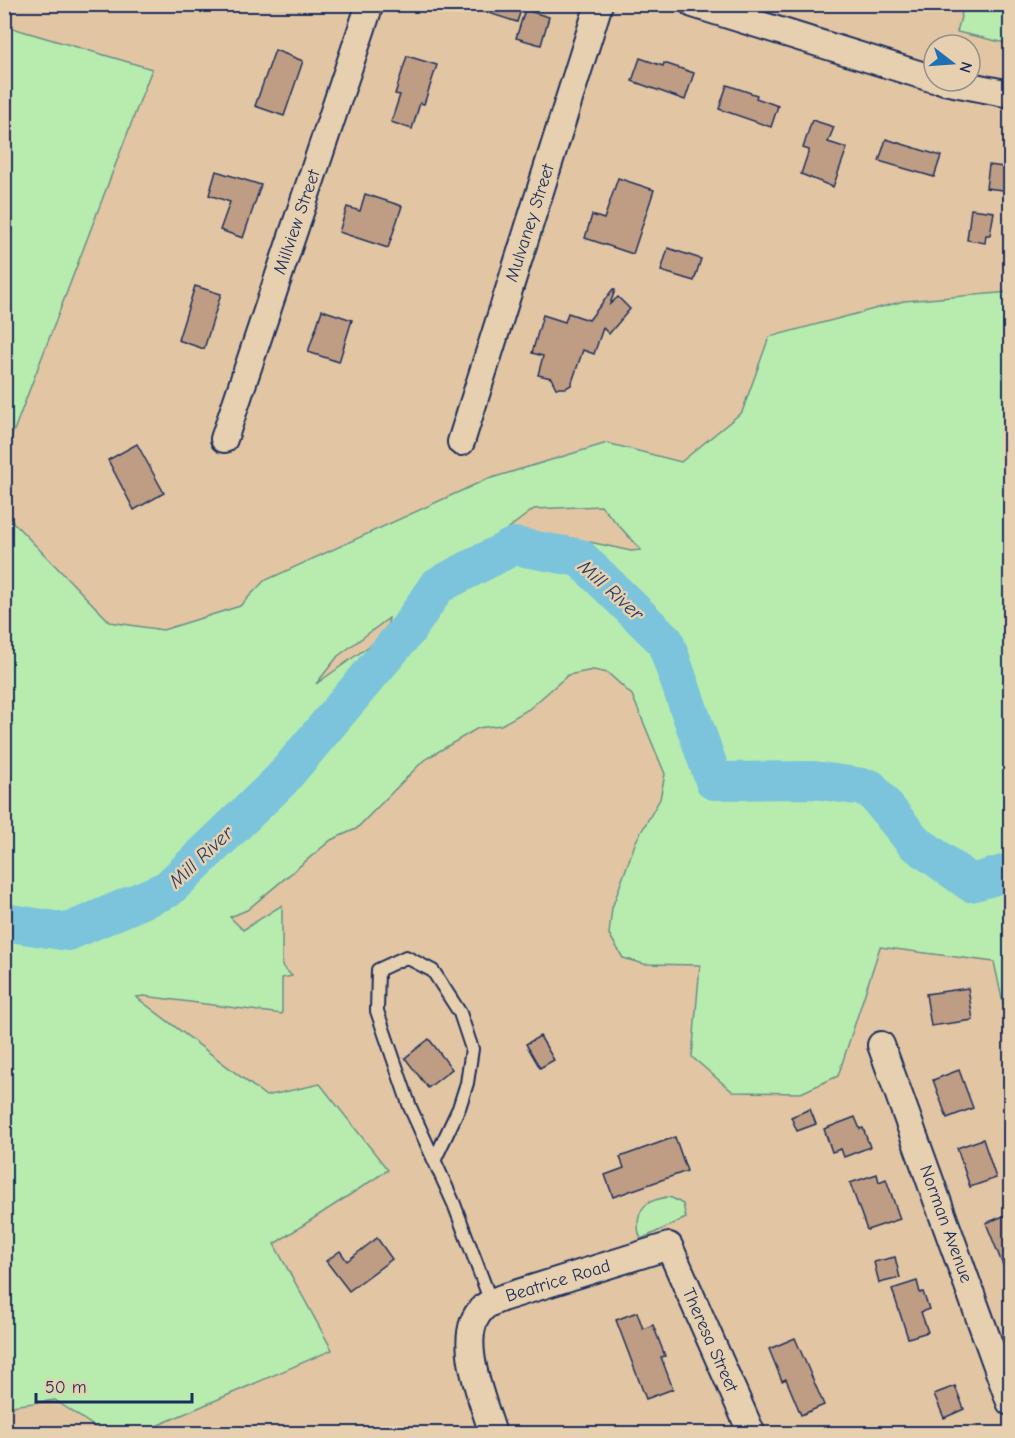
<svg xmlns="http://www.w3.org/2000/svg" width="1015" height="1438" viewBox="0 0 1015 1438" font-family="'Comic Neue',sans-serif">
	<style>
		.green { fill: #b7ecae; stroke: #698e86; stroke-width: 1.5; fill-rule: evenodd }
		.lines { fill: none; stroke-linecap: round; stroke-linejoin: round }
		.river { stroke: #7cc4dc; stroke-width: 38 }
		.building { fill: #be9d84; stroke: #1b2f5e; stroke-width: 1.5 }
		.lane-casing { stroke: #1b2f5e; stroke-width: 16 }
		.street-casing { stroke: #1b2f5e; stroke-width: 30 }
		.lane { stroke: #e6d0af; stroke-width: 12 }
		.street { stroke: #e6d0af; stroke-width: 26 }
		.labels { text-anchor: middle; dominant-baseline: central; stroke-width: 5; stroke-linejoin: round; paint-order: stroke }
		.street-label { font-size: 18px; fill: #1b2f5e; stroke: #e6d0af }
		.water-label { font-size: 20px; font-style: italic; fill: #253e6b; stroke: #e6d0af }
	</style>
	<rect width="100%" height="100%" fill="#e2c6a4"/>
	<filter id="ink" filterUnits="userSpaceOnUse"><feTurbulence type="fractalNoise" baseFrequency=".0167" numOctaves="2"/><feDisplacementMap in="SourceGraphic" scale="12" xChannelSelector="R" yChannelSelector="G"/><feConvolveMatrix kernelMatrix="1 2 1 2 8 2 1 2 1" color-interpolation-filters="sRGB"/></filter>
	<g filter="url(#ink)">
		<g class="green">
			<polygon points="964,5 1010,5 1010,44 957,32"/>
			<polygon points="5,26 152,69 5,454 4,26"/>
			<path d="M1010,292V549L1006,563L1010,564V1035L994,962L880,947L838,1076L801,1093L733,1092L692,1057L700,965L644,964L623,958L609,934L612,908L636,841L660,799L665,774L632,695L608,673L593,670L568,675L529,709L501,725L478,728L424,760L356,829L331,840L247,910L230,917L243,930L282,905V966L292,976L282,978V1014L144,996L136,997L266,1096L320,1084L388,1170L274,1244L332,1350L140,1433H104L55,1400L5,1407V514L110,622L163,630L240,606L264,581L485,480L607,443L681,462L742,412L769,337L904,301ZM601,506L641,550L631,551L567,537L535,549L469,558L534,509ZM389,618L386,634L316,684L338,656Z"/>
			<path d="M666,1197L672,1198L683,1204L686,1218L641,1239C636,1228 637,1211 647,1204C652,1200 660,1199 666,1197Z"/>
		</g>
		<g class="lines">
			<polyline class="river" points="4,922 68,932 168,889 281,780 409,628 437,586 514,546 580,558 665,641 714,781 814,780 870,788 914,842 971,883 1010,872"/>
		</g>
		<g class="building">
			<polygon points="473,4 523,4 517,22 473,8"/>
			<polygon points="525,10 549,17 541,45 516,38"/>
			<polygon points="275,50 303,61 284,116 255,106"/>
			<polygon points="407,56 437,65 424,104 420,103 412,129 391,122 400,95 395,94"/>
			<polygon points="640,58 663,66 664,63 694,73 685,100 632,81"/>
			<polygon points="727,85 757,95 756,98 778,106 771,127 719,109"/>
			<polygon points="812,120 834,127 828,142 847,148 833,187 801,174 809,150 803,148"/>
			<polygon points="886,139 941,156 934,177 879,161"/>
			<polygon points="989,165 1011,168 1011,191 986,188"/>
			<polygon points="216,171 261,185 243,238 220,230 230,202 209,195"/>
			<polygon points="618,178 654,190 633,254 585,238 592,215 604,219"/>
			<polygon points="365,194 402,206 388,248 339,232 347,207 360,211"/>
			<polygon points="971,209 994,212 990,235 986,235 985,243 967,240"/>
			<polygon points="668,248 701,259 694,281 661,271"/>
			<polygon points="195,286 221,294 204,349 178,340"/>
			<polygon points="613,289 615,290 610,304 618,297 630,309 609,334 603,328 594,354 583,350 571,385 566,388 556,388 551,378 538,375 543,356 532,353 543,315 565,322 568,313 589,320"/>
			<polygon points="322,310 352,320 339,362 308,352"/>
			<polygon points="137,444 164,493 134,510 108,460"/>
			<polygon points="968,988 973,1020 931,1026 926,994"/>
			<polygon points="540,1036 554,1060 540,1068 526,1044"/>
			<polygon points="429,1039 452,1069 428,1088 405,1058"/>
			<polygon points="959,1070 973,1108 947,1118 933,1080"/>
			<polygon points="810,1109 816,1124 797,1131 791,1117"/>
			<polygon points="855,1117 860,1129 863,1128 870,1147 844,1157 841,1149 832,1152 824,1129"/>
			<polygon points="675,1137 687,1171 613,1197 605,1175 624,1168 620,1157"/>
			<polygon points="983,1139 996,1178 970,1187 957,1148"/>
			<polygon points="877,1174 879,1182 886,1179 900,1219 867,1230 850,1183"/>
			<polygon points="1011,1213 1011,1283 1010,1283 986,1223"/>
			<polygon points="377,1238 392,1259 349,1291 326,1261 340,1251 347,1261"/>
			<polygon points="895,1257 900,1278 879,1283 874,1262"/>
			<polygon points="917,1281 920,1293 923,1292 929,1309 921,1312 928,1332 908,1338 892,1289"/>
			<polygon points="637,1312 643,1329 653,1325 665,1356 661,1357 673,1389 646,1399 616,1320"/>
			<polygon points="795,1338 824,1405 801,1415 786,1379 782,1381 769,1349"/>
			<polygon points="955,1386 964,1409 944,1418 934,1394"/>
		</g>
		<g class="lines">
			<g class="lane-casing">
				<polyline id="lane" points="434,1161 459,1108 467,1083 472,1049 460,1013 433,971 406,957 378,970 377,1011 410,1107 454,1204 491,1302"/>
			</g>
			<g class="street-casing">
				<g id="street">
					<polyline points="693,4 934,79"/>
					<polyline points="944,81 1010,94"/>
					<polyline points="224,439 370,4"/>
					<polyline points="461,442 599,4"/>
					<polyline points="881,1045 1010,1402"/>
					<path d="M493,1434C484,1403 454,1336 482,1309C487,1303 495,1301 502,1298L669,1246L752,1434"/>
				</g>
			</g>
			<use href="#lane" class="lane"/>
			<use href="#street" class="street"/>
		</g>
	</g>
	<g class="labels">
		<g class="street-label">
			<text transform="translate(297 222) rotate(-71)">Millview Street</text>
			<text transform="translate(530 223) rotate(-72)">Mulvaney Street</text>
			<text transform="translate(946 1224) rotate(70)">Norman Avenue</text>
			<text transform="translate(558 1281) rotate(-17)">Beatrice Road</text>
			<text transform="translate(710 1340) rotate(66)">Theresa Street</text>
		</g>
		<g class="water-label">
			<text transform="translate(611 590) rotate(42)">Mill River</text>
			<text transform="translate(201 857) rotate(-43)">Mill River</text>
		</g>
	</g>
	<rect width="1015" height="1438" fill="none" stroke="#e6d0af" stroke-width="24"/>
	<rect x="12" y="12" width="991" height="1414" fill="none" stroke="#1b2f5e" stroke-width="2" filter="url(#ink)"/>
	<g transform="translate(952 63) rotate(107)"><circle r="28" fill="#e6d0af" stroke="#95908f" stroke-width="1.5"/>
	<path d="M0-4.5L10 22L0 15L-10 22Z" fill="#1f6fb2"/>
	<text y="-9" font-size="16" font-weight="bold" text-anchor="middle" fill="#1b2f5e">N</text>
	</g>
	<path d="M36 1393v9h156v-9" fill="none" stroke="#1b2f5e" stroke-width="3"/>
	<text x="45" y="1393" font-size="18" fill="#1b2f5e" stroke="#e6d0af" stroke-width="4.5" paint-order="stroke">50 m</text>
</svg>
